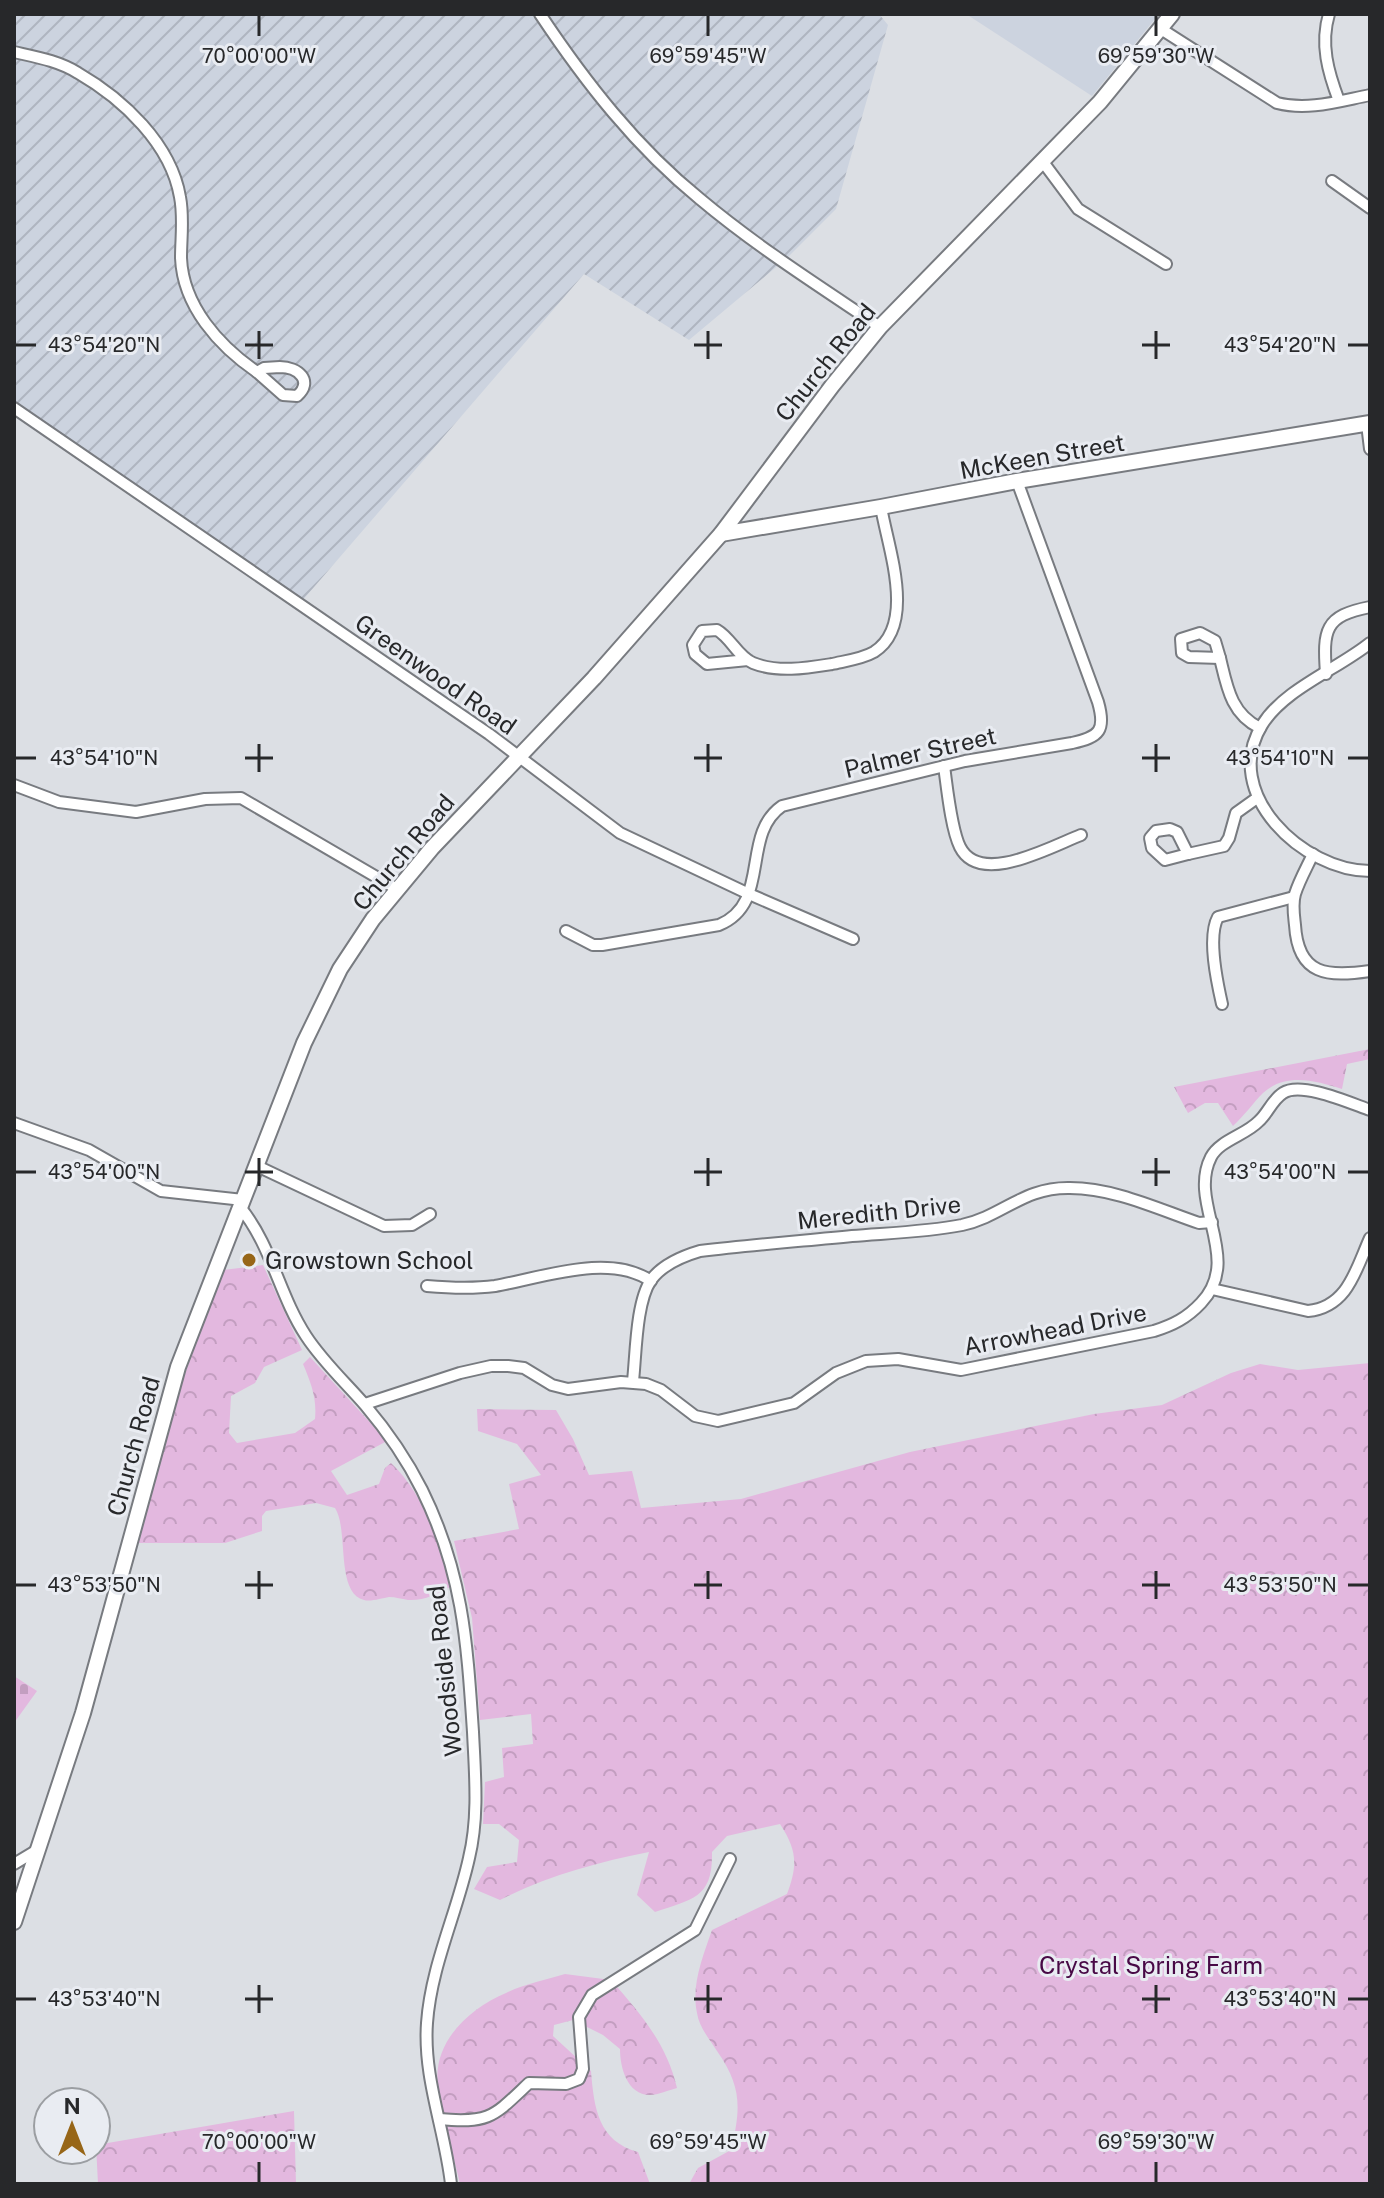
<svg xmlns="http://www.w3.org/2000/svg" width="1384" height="2198" viewBox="0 0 1384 2198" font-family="'Public Sans',sans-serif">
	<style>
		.built { fill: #ccd3df }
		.industrial { fill: url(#industrial-furrows) }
		.forest { fill: url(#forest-crowns) }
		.cemetery { fill: url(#cemetery-stones) }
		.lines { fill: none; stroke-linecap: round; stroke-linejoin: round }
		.street-casing { stroke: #787b80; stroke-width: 14 }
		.secondary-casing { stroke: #787b80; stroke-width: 18 }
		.street { stroke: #fff; stroke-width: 10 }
		.secondary { stroke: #fff; stroke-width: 14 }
		.ticks { fill: none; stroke: #27282a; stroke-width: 3 }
		.poi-dot { fill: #976618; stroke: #e9ecf2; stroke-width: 3 }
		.labels { text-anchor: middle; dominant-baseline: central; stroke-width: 6; stroke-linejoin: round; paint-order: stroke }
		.street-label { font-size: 24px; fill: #27282a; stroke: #e9ecf2 }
		.poi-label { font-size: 24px; fill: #27282a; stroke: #e9ecf2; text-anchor: start }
		.park-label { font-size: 24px; fill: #480946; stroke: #e9ecf2 }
		.ticks-label { font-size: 20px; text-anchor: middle; fill: #27282a; stroke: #e9ecf2; stroke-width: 6; stroke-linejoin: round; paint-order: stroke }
	</style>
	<defs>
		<pattern id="industrial-furrows" width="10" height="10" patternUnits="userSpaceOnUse" patternTransform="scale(2)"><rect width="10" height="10" fill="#ccd3df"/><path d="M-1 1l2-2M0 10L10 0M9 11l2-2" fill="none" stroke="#afb5c0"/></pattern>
		<pattern id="forest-crowns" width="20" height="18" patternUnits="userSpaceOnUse" patternTransform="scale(2)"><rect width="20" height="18" fill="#e3b8df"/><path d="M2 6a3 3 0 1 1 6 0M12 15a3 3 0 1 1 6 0" fill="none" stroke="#c39ec0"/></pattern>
		<pattern id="cemetery-stones" width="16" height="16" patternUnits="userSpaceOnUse" patternTransform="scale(2)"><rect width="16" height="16" fill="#e3b8df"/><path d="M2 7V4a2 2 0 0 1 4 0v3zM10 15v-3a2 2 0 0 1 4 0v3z" fill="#c39ec0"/></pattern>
	</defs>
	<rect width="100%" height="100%" fill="#dcdfe4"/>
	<polygon class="built" points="966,14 1159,14 1092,96"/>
	<polygon class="industrial" points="14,14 879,14 888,25 836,209 787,258 689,340 584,274 302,601 14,400"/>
	<g class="forest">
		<path d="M1370,1049V1059L1347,1064L1342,1089C1316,1081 1286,1072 1263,1093C1253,1103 1245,1115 1233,1126L1218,1103H1205L1188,1113L1174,1087Z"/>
		<path d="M263,1265L302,1350L264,1367L255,1383L231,1396L229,1433L237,1443L295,1433L315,1419C317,1398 311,1383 303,1364L310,1357L387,1441L331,1471L347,1495L379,1484L385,1468L391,1463C424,1494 440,1544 450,1587C437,1594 424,1601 408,1600C401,1599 396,1597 389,1597C382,1598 371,1602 364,1600C335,1593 349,1529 335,1508L316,1503L266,1511L262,1516V1531L225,1543H137L171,1412L223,1270Z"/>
		<path d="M1370,1363V2184H689L698,2168L731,2150C741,2108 742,2087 717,2051C710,2040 699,2027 697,2013C691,1985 703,1956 712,1930L787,1894C798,1865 797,1850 780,1824L727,1836L712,1852C713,1898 693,1899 655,1912L637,1895L649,1852C598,1862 547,1876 500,1900L474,1889L487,1867L517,1862L519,1840L499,1824H483L485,1782L504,1777L502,1748L533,1744L531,1714L480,1720L472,1618L454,1541L519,1529L509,1484L541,1475L517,1444L478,1431L477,1409L556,1410L573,1439L589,1475L632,1471L641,1508L741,1499L910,1452L1094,1414L1162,1405L1231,1373L1260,1364L1298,1370Z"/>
		<path d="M565,1974L611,1980C640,2013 667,2044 677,2088C669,2090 658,2095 650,2095C627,2095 620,2067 620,2049L603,2035L573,2020L554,2025L553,2036L591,2071C594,2108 598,2141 638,2152L650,2184H460C453,2152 442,2119 438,2086C432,2043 468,2009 506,1993C524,1984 546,1980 565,1974Z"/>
		<polygon points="294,2111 296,2184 98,2184 96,2145"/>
	</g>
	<polygon class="cemetery" points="14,1676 37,1691 14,1723"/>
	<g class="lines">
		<g class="street-casing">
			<g id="street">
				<path d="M540,14C586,83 636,147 700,199C756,246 819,286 880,327"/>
				<path d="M1329,14C1320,44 1328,72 1339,101"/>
				<path d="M1161,29L1277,103C1308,111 1339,101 1370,95"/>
				<path d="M14,52C36,57 59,61 78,73C123,99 171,144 180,197C184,217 181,238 181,258C183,306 219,346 257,372"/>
				<polyline points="1043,162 1078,209 1166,264"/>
				<polyline points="1332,181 1370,208"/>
				<path d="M280,367C298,367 314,381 297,396L283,395L257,372L264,368Z"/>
				<polyline points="14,408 489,734 620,833 749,894 853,939"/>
				<polyline points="1367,424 1370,449"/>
				<polygon points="1200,633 1215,641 1220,658 1189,657 1182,653 1181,639"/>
				<path d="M1370,643C1338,669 1284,689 1262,725C1220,793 1303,871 1370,871"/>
				<path d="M1220,658C1227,687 1231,714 1260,728"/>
				<path d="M748,660L707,664L695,654L693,645L702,631L717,630C731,638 738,657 753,663C778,673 807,668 832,664C845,661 862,659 874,652C917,625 888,548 881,507"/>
				<path d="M1326,674C1323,630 1324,616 1370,607"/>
				<path d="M944,766C947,787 951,829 960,847C980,887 1052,846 1081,835"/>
				<polyline points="14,785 59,802 136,812 205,799 241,798 397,889"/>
				<polygon points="1170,829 1177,832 1188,854 1165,860 1152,848 1150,838 1156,831"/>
				<polyline points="1188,854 1224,846 1229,838 1236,813 1257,798"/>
				<path d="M1313,854C1307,867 1299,881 1295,894C1292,904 1294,916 1295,925C1298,976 1328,977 1370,971"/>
				<path d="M566,931L593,945H602L719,925C772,903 740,835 782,806L965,761L1072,743C1100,737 1106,730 1098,702L1017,481"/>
				<path d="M1222,1004C1217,982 1207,937 1218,917L1294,897"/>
				<polyline points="14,1123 89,1150 161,1191 243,1200"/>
				<polyline points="257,1166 384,1226 412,1225 430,1214"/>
				<path d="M240,1207C272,1246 279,1295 306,1336C323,1362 345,1382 365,1405C387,1431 407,1460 422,1490C463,1573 467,1642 473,1732C475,1774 479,1817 469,1858C457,1913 431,1966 427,2023C423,2078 445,2130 451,2184"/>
				<path d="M427,1286C450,1288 472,1289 495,1286C541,1278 609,1252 651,1281"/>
				<path d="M1212,1289L1308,1311C1348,1307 1356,1269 1370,1238"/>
				<path d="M633,1381C636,1354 636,1302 651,1280C662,1265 683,1256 700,1251C751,1245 801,1241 852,1236C888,1233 926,1232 962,1225C1003,1216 1023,1187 1070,1188C1114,1188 1158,1209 1199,1223L1212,1222"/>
				<path d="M365,1404L460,1373L491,1366H508L524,1368L552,1385L568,1389L621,1382L646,1384L661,1390L695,1416L718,1421L794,1403L836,1373L866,1361L898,1359L961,1370L1154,1331C1173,1325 1187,1318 1201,1303C1244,1258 1187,1204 1211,1157C1220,1140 1246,1135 1259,1121C1268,1113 1272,1100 1283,1093C1301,1081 1350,1103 1370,1110"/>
				<polyline points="14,1864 39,1849"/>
				<path d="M439,2119C490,2124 494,2116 529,2083L566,2084L579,2079L583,2069L579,2017L592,1995L695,1930L730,1859"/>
			</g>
		</g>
		<g class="secondary-casing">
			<g id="secondary">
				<polyline points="721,534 881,507 1017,481 1370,423"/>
				<polyline points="14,1922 83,1713 178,1367 304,1043 340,969 373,919 432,848 594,678 721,534 832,386 880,327 1100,102 1172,14"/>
			</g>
		</g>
		<use href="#street" class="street"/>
		<use href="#secondary" class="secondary"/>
	</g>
	<path class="ticks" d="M259,16V36M708,16V36M1156,16V36M259,331V359M708,331V359M1156,331V359M16,345H36M245,345H273M694,345H722M1142,345H1170M1348,345H1368M259,744V772M708,744V772M1156,744V772M16,758H36M245,758H273M694,758H722M1142,758H1170M1348,758H1368M259,1158V1186M708,1158V1186M1156,1158V1186M16,1172H36M245,1172H273M694,1172H722M1142,1172H1170M1348,1172H1368M259,1571V1599M708,1571V1599M1156,1571V1599M16,1585H36M245,1585H273M694,1585H722M1142,1585H1170M1348,1585H1368M259,1985V2013M708,1985V2013M1156,1985V2013M16,1999H36M245,1999H273M694,1999H722M1142,1999H1170M1348,1999H1368M259,2162V2182M708,2162V2182M1156,2162V2182"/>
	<circle class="poi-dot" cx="249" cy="1260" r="8"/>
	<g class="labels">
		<g class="street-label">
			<text transform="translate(825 362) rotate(-51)">Church Road</text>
			<text transform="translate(1042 456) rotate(-10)">McKeen Street</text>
			<text transform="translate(436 674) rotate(35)">Greenwood Road</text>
			<text transform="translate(920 752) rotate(-13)">Palmer Street</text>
			<text transform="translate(403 852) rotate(-50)">Church Road</text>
			<text transform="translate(879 1212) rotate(-6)">Meredith Drive</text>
			<text transform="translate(1055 1329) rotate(-11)">Arrowhead Drive</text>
			<text transform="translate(133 1446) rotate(-75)">Church Road</text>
			<text transform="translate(444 1671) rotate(-96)">Woodside Road</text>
		</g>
		<g class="poi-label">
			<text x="265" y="1260">Growstown School</text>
		</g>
		<g class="park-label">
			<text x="1151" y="1965">Crystal Spring Farm</text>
		</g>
	</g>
	<g class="ticks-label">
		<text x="259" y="63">70°00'00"W</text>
		<text x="708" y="63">69°59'45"W</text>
		<text x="1156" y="63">69°59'30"W</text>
		<text x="104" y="352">43°54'20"N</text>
		<text x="1280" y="352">43°54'20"N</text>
		<text x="104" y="765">43°54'10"N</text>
		<text x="1280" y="765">43°54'10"N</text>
		<text x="104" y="1179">43°54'00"N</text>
		<text x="1280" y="1179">43°54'00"N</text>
		<text x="104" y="1592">43°53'50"N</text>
		<text x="1280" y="1592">43°53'50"N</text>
		<text x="104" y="2006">43°53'40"N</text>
		<text x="1280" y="2006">43°53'40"N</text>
		<text x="259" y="2149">70°00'00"W</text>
		<text x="708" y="2149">69°59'45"W</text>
		<text x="1156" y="2149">69°59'30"W</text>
	</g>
	<rect width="1384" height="2198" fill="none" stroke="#27282a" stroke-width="32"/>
	<g transform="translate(72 2126)"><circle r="38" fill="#e9ecf2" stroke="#9b9ea2" stroke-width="2"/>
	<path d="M0-6L14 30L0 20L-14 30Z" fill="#976618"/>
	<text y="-12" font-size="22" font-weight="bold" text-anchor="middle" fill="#27282a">N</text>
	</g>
</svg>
